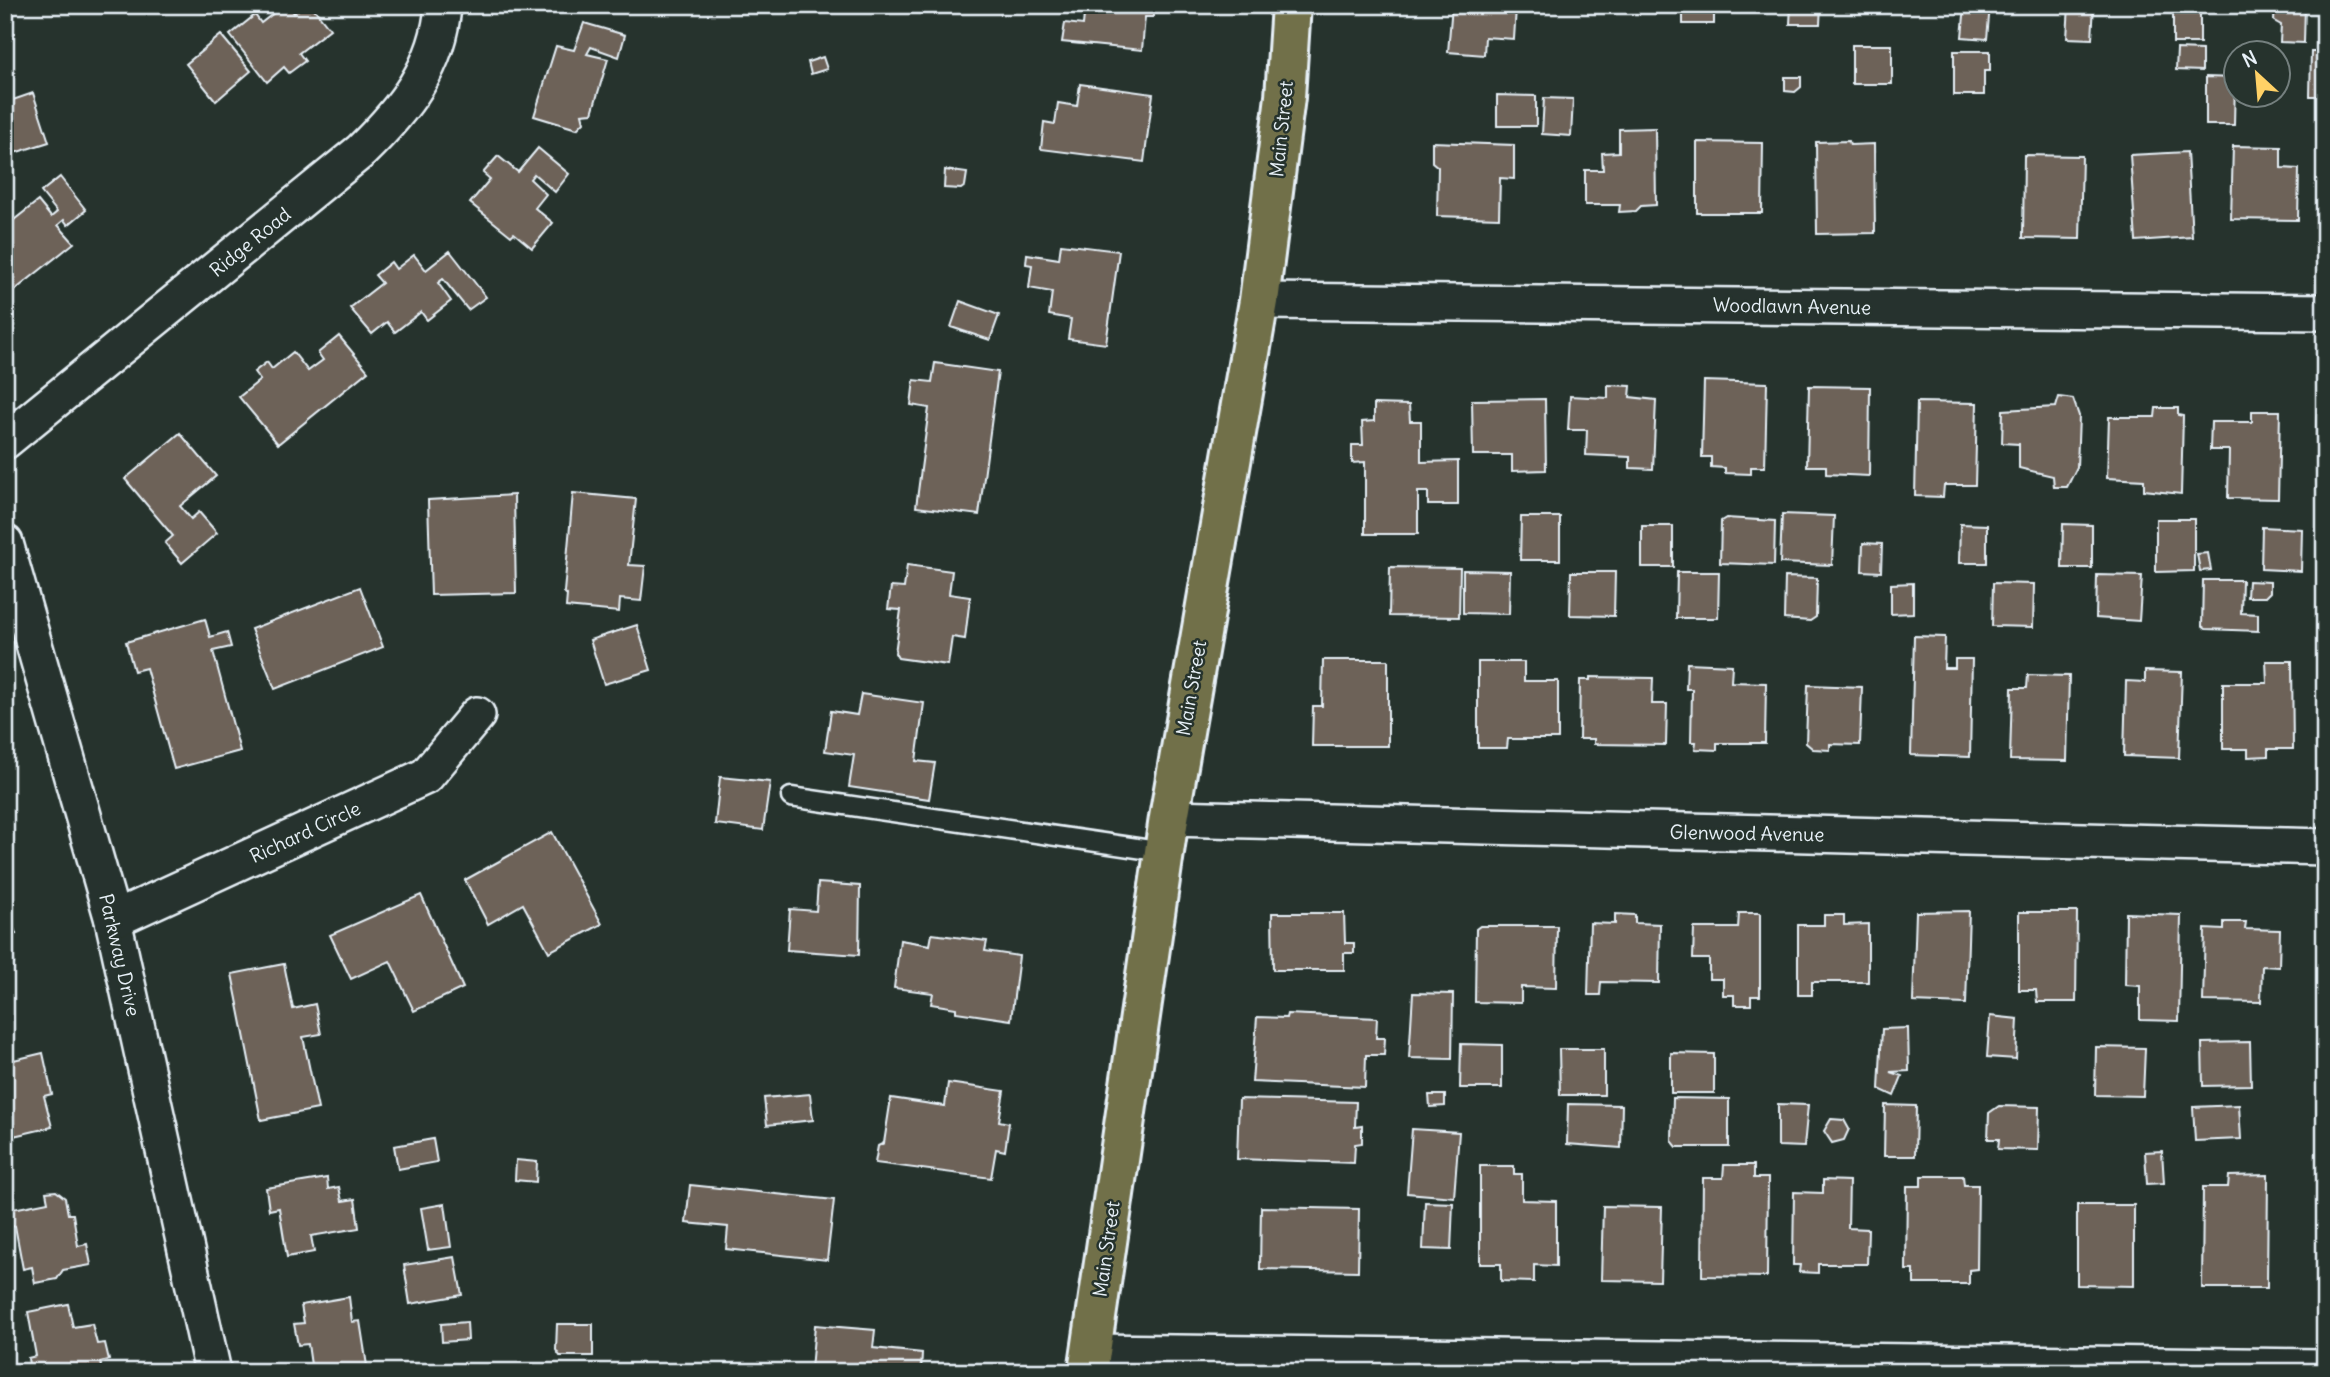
<svg xmlns="http://www.w3.org/2000/svg" width="2330" height="1377" viewBox="0 0 2330 1377" font-family="Delius,sans-serif">
	<style>
		.building { fill: #6d6259; stroke: #e8f1f8; stroke-width: 2 }
		.lines { fill: none; stroke-linecap: round; stroke-linejoin: round }
		.service-casing { stroke: #e8f1f8; stroke-width: 23 }
		.minor-casing { stroke: #e8f1f8; stroke-width: 40 }
		.primary-casing { stroke: #e8f1f8; stroke-width: 44 }
		.service { stroke: #26332d; stroke-width: 18 }
		.minor { stroke: #26332d; stroke-width: 35 }
		.primary { stroke: #71704a; stroke-width: 38 }
		.labels { text-anchor: middle; dominant-baseline: central; stroke-width: 5; stroke-linejoin: round; paint-order: stroke }
		.street-label { font-size: 19px; fill: #e8f1f8; stroke: #26332d }
	</style>
	<rect width="100%" height="100%" fill="#26332d"/>
	<filter id="ink" filterUnits="userSpaceOnUse"><feTurbulence type="fractalNoise" baseFrequency=".0143" numOctaves="2"/><feDisplacementMap in="SourceGraphic" scale="14" xChannelSelector="R" yChannelSelector="G"/><feConvolveMatrix kernelMatrix="1 2 1 2 8 2 1 2 1" color-interpolation-filters="sRGB"/></filter>
	<g filter="url(#ink)">
		<g class="building">
			<polygon points="284,5 288,5 294,13 304,5 311,5 330,29 299,53 305,61 289,73 284,67 267,82 230,35 255,15 261,23"/>
			<polygon points="1085,5 1154,5 1153,17 1145,17 1142,50 1062,42 1065,23 1083,25"/>
			<polygon points="1452,5 1542,5 1542,10 1516,8 1514,39 1485,37 1484,55 1448,52"/>
			<rect x="1683" y="5" width="31" height="19"/>
			<polygon points="1791,5 1821,5 1820,24 1790,24"/>
			<polygon points="1965,5 1990,5 1987,39 1962,37"/>
			<polygon points="2069,5 2094,5 2092,39 2067,38"/>
			<rect x="2173" y="5" width="27" height="38"/>
			<polygon points="2275,5 2305,5 2304,43 2280,42 2281,25 2274,21"/>
			<polygon points="584,23 625,35 619,57 591,47 587,54 608,59 592,113 582,114 584,122 577,129 534,116 556,46 574,50"/>
			<polygon points="221,35 251,71 216,101 186,64"/>
			<rect x="1852" y="45" width="40" height="39"/>
			<polygon points="2177,49 2202,50 2202,71 2176,70"/>
			<polygon points="1954,51 1990,51 1990,71 1984,71 1984,95 1954,95"/>
			<polygon points="2311,52 2325,52 2325,96 2310,96"/>
			<polygon points="823,57 827,69 811,74 808,62"/>
			<polygon points="5,77 13,100 33,93 49,142 5,156"/>
			<polygon points="1785,77 1801,77 1801,87 1795,92 1785,91"/>
			<polygon points="2206,77 2235,78 2234,125 2206,125"/>
			<polygon points="1080,84 1153,94 1144,162 1041,149 1044,122 1055,124 1058,103 1077,106"/>
			<polygon points="1497,95 1536,96 1536,126 1497,126"/>
			<polygon points="1544,98 1573,99 1571,136 1542,134"/>
			<polygon points="1655,128 1656,205 1641,206 1636,211 1619,212 1620,205 1585,205 1585,170 1603,170 1602,153 1619,152 1619,129"/>
			<polygon points="1849,141 1850,145 1874,144 1875,233 1817,234 1816,142"/>
			<polygon points="1432,142 1514,145 1514,179 1500,178 1499,218 1437,216 1438,167 1432,162"/>
			<polygon points="1697,142 1763,143 1762,213 1697,213"/>
			<polygon points="2233,146 2281,147 2281,168 2299,169 2298,220 2231,219"/>
			<polygon points="538,148 569,174 555,192 534,174 530,179 546,194 535,208 553,223 532,248 514,233 511,236 470,203 490,179 483,173 498,156 518,172"/>
			<polygon points="2187,152 2192,237 2136,241 2130,155"/>
			<polygon points="2024,155 2082,156 2080,239 2023,238"/>
			<polygon points="945,170 967,173 965,186 961,189 944,188"/>
			<polygon points="60,177 86,210 68,225 64,220 58,225 74,243 5,298 5,227 38,201 51,217 57,212 41,192"/>
			<polygon points="1061,244 1119,251 1106,344 1068,339 1071,319 1049,315 1052,292 1029,288 1032,265 1026,264 1027,254 1059,259"/>
			<polygon points="450,251 486,297 468,310 443,279 438,283 451,301 427,320 421,312 395,332 387,322 372,334 350,308 382,283 375,275 391,262 396,269 414,255 426,270"/>
			<polygon points="960,301 999,315 990,340 951,327"/>
			<polygon points="339,336 368,371 278,444 239,397 260,380 254,372 267,362 272,369 293,352 308,371 323,360 318,353"/>
			<polygon points="935,363 998,372 979,515 916,507 929,408 911,405 914,380 932,382"/>
			<polygon points="1704,381 1767,383 1765,467 1751,467 1751,474 1725,473 1725,468 1711,467 1711,457 1702,457"/>
			<polygon points="1608,385 1631,386 1630,397 1656,400 1653,469 1630,468 1630,457 1586,455 1587,430 1568,430 1570,396 1608,398"/>
			<polygon points="1809,386 1870,387 1869,476 1826,474 1826,466 1807,466"/>
			<polygon points="2059,397 2073,399 2079,416 2077,467 2067,487 2054,487 2053,476 2019,468 2019,444 2002,443 2003,410 2056,407"/>
			<polygon points="1545,399 1546,470 1512,471 1512,455 1473,455 1472,400"/>
			<polygon points="1917,402 1977,403 1975,485 1944,485 1943,497 1915,496"/>
			<polygon points="1374,404 1409,405 1410,421 1421,421 1421,462 1458,461 1458,505 1428,505 1428,492 1418,492 1418,534 1365,534 1365,462 1352,463 1352,445 1363,445 1362,422 1374,421"/>
			<polygon points="2156,408 2178,408 2178,415 2183,416 2181,494 2144,490 2144,480 2107,478 2109,417 2155,417"/>
			<polygon points="2252,411 2280,411 2278,499 2228,498 2229,450 2210,450 2211,422 2252,422"/>
			<polygon points="2317,415 2325,415 2325,445 2316,445"/>
			<polygon points="180,433 216,476 180,506 191,519 199,512 217,533 182,563 165,543 173,536 125,479"/>
			<polygon points="573,493 636,499 629,565 645,566 641,601 620,599 619,612 566,607 567,595 564,592"/>
			<polygon points="514,495 516,593 431,595 428,500"/>
			<polygon points="1782,514 1834,516 1832,565 1780,563"/>
			<polygon points="1521,517 1560,517 1560,560 1520,560"/>
			<polygon points="1726,518 1775,521 1774,565 1720,563 1721,521"/>
			<polygon points="2156,519 2194,519 2194,571 2156,572"/>
			<polygon points="1960,524 1987,525 1987,563 1959,563"/>
			<polygon points="2063,524 2092,525 2092,568 2062,568"/>
			<rect x="1642" y="526" width="31" height="41"/>
			<polygon points="2262,527 2302,529 2301,571 2261,569"/>
			<polygon points="1863,543 1882,544 1881,572 1862,571"/>
			<polygon points="2208,553 2211,570 2200,571 2197,554"/>
			<polygon points="907,565 952,571 949,594 970,597 965,639 952,637 948,665 898,658 895,653 901,610 888,609 891,587 904,588"/>
			<polygon points="1390,567 1460,568 1459,617 1389,616"/>
			<polygon points="1463,570 1510,571 1509,614 1463,613"/>
			<polygon points="1571,572 1615,572 1614,616 1570,615"/>
			<polygon points="1677,572 1719,572 1718,618 1676,618"/>
			<polygon points="2097,575 2142,576 2139,621 2096,618"/>
			<polygon points="1785,577 1817,578 1816,617 1810,621 1784,619"/>
			<polygon points="2203,580 2242,580 2241,613 2258,614 2258,631 2206,629 2202,626"/>
			<polygon points="2248,581 2270,582 2270,592 2265,597 2247,597"/>
			<polygon points="1913,583 1913,613 1891,614 1891,584"/>
			<polygon points="1993,583 2034,584 2033,627 1992,626"/>
			<polygon points="360,587 383,647 275,689 251,629"/>
			<polygon points="205,619 210,637 227,632 231,647 213,651 240,751 174,769 146,668 134,671 126,642"/>
			<polygon points="637,625 651,670 604,684 590,640"/>
			<polygon points="1914,636 1945,637 1944,668 1955,668 1955,659 1972,659 1970,757 1911,755"/>
			<polygon points="1323,660 1388,660 1388,746 1312,746 1313,706 1322,706"/>
			<polygon points="2266,661 2292,661 2293,749 2268,749 2268,756 2248,757 2248,749 2223,749 2223,683 2267,683"/>
			<polygon points="1478,662 1524,662 1524,681 1558,681 1558,739 1508,739 1507,748 1478,748"/>
			<polygon points="1687,663 1732,665 1731,682 1766,683 1765,743 1717,743 1717,750 1695,749 1696,742 1691,742 1692,689 1686,689"/>
			<polygon points="2145,671 2182,672 2179,758 2124,756 2126,681 2145,682"/>
			<polygon points="2028,675 2069,676 2067,761 2010,760 2012,688 2027,688"/>
			<polygon points="1590,677 1653,678 1652,704 1667,704 1666,745 1594,744 1594,739 1579,739 1580,680 1590,680"/>
			<polygon points="1808,685 1862,687 1860,745 1830,744 1830,750 1813,749 1806,743"/>
			<polygon points="861,694 924,703 916,761 935,763 929,799 849,787 854,755 825,751 831,711 857,715"/>
			<polygon points="720,777 770,782 763,830 715,824"/>
			<polygon points="552,832 602,924 549,952 523,904 488,924 465,880"/>
			<polygon points="818,883 860,886 859,955 787,950 790,909 816,911"/>
			<polygon points="421,895 463,988 414,1011 390,961 351,979 330,935"/>
			<polygon points="1969,911 1966,1004 1913,1002 1916,912"/>
			<polygon points="2019,912 2077,912 2076,1002 2037,1002 2036,990 2019,990"/>
			<polygon points="1272,913 1344,913 1345,943 1354,943 1354,953 1344,953 1344,970 1273,970"/>
			<polygon points="1739,913 1760,913 1760,996 1751,996 1751,1005 1734,1005 1734,995 1723,995 1723,979 1709,979 1709,959 1693,959 1694,928 1738,928"/>
			<polygon points="2126,913 2181,915 2179,1021 2140,1020 2140,986 2125,985"/>
			<polygon points="9,914 16,934 6,937 14,963 5,966 5,915"/>
			<polygon points="1615,914 1635,915 1635,923 1660,924 1659,983 1601,982 1600,995 1588,995 1590,923 1615,924"/>
			<polygon points="1824,915 1844,915 1844,925 1868,924 1868,982 1812,982 1812,995 1798,995 1798,925 1824,925"/>
			<polygon points="2224,922 2246,922 2245,929 2280,930 2279,967 2262,966 2261,1002 2203,1001 2205,929 2224,930"/>
			<polygon points="1480,926 1557,926 1556,988 1521,987 1521,1003 1475,1002 1476,929"/>
			<polygon points="932,934 987,941 985,951 1019,956 1011,1020 956,1012 956,1008 931,1004 933,993 894,988 900,940 930,945"/>
			<polygon points="284,964 293,1009 315,1004 321,1034 303,1037 318,1109 261,1120 232,974"/>
			<polygon points="1413,993 1453,994 1452,1059 1409,1058"/>
			<polygon points="1287,1014 1377,1018 1376,1038 1385,1038 1384,1055 1366,1055 1365,1087 1252,1082 1257,1017 1286,1018"/>
			<polygon points="1990,1016 2018,1019 2016,1059 1987,1057"/>
			<polygon points="1908,1028 1909,1071 1890,1072 1902,1076 1894,1096 1879,1089 1882,1029"/>
			<polygon points="2250,1042 2251,1085 2203,1086 2202,1043"/>
			<polygon points="1461,1044 1502,1045 1502,1088 1460,1088"/>
			<polygon points="2096,1047 2145,1048 2143,1096 2095,1095"/>
			<polygon points="1559,1049 1604,1049 1604,1095 1560,1095"/>
			<polygon points="43,1053 52,1094 44,1096 52,1127 5,1138 5,1062"/>
			<polygon points="1671,1053 1714,1054 1714,1093 1671,1093"/>
			<polygon points="948,1083 1004,1091 999,1121 1009,1123 1005,1151 996,1149 991,1178 875,1163 878,1146 884,1143 891,1098 945,1106"/>
			<polygon points="810,1094 813,1120 767,1125 764,1098"/>
			<polygon points="1429,1095 1445,1095 1445,1106 1430,1107"/>
			<polygon points="1673,1098 1729,1099 1729,1147 1677,1147 1672,1141"/>
			<polygon points="1239,1099 1356,1102 1355,1127 1362,1126 1362,1143 1355,1144 1354,1163 1237,1159"/>
			<polygon points="1568,1104 1622,1105 1621,1148 1567,1144"/>
			<polygon points="1778,1104 1808,1105 1804,1147 1778,1146"/>
			<polygon points="1885,1105 1916,1106 1915,1156 1884,1156"/>
			<polygon points="2239,1105 2241,1139 2195,1141 2193,1107"/>
			<polygon points="1999,1106 2039,1107 2038,1150 1998,1149 1999,1139 1988,1139 1989,1113"/>
			<polygon points="1831,1119 1844,1120 1849,1129 1844,1140 1832,1143 1824,1131"/>
			<polygon points="1412,1129 1459,1132 1454,1197 1407,1193"/>
			<polygon points="433,1139 437,1162 398,1169 394,1146"/>
			<polygon points="2162,1151 2164,1183 2147,1184 2145,1152"/>
			<polygon points="516,1160 537,1162 536,1182 515,1180"/>
			<polygon points="1724,1165 1754,1165 1754,1178 1768,1178 1767,1277 1702,1276 1703,1178 1723,1178"/>
			<polygon points="1480,1166 1514,1166 1514,1174 1522,1174 1522,1200 1556,1201 1556,1266 1534,1265 1534,1282 1501,1281 1501,1264 1480,1264"/>
			<polygon points="2268,1175 2267,1288 2202,1288 2203,1187 2228,1187 2229,1176"/>
			<polygon points="1921,1176 1963,1176 1964,1185 1978,1185 1977,1269 1969,1270 1969,1284 1914,1284 1914,1270 1906,1270 1907,1186 1921,1186"/>
			<polygon points="327,1178 328,1189 339,1187 342,1201 355,1199 359,1228 311,1236 314,1252 287,1257 279,1208 269,1210 266,1188"/>
			<polygon points="1823,1180 1849,1181 1848,1228 1868,1229 1867,1264 1818,1264 1818,1273 1799,1272 1800,1265 1793,1265 1794,1192 1823,1193"/>
			<polygon points="690,1185 834,1200 827,1260 726,1249 728,1227 686,1223"/>
			<polygon points="56,1191 65,1198 68,1214 73,1214 78,1246 87,1244 91,1265 63,1270 57,1279 35,1283 32,1267 23,1269 15,1226 10,1227 8,1210 48,1202 46,1192"/>
			<polygon points="1425,1202 1453,1203 1451,1250 1423,1249"/>
			<polygon points="445,1204 451,1247 428,1250 421,1208"/>
			<polygon points="2077,1205 2134,1205 2134,1286 2077,1285"/>
			<polygon points="1603,1206 1662,1207 1660,1281 1601,1280"/>
			<polygon points="1261,1207 1359,1209 1358,1271 1260,1269"/>
			<polygon points="455,1257 462,1295 410,1304 404,1265"/>
			<polygon points="349,1297 352,1322 360,1321 368,1372 312,1372 308,1344 298,1345 294,1324 304,1323 301,1305"/>
			<polygon points="68,1304 73,1327 92,1324 97,1344 105,1343 109,1360 100,1362 102,1372 30,1372 28,1358 36,1356 28,1312"/>
			<polygon points="467,1322 468,1340 442,1342 441,1324"/>
			<polygon points="557,1324 593,1324 593,1356 560,1356 556,1350"/>
			<polygon points="815,1325 875,1330 873,1348 922,1353 921,1372 811,1369"/>
		</g>
		<g class="lines">
			<g class="service-casing">
				<polyline id="service" points="791,797 1164,852"/>
			</g>
			<g class="minor-casing">
				<g id="minor">
					<polyline points="1259,301 2325,312"/>
					<path d="M5,441L361,151C403,110 439,66 443,5"/>
					<polyline points="5,543 113,920 213,1372"/>
					<polyline points="1169,818 2325,847"/>
					<polyline points="113,920 426,776 477,715"/>
					<polyline points="1091,1352 2325,1367"/>
				</g>
			</g>
			<g class="primary-casing">
				<polyline id="primary" points="1088,1372 1169,818 1259,301 1285,97 1291,5"/>
			</g>
			<use href="#service" class="service"/>
			<use href="#minor" class="minor"/>
			<use href="#primary" class="primary"/>
		</g>
	</g>
	<g class="labels">
		<g class="street-label">
			<text transform="translate(1281 129) rotate(-84)">Main Street</text>
			<text transform="translate(250 242) rotate(-39)">Ridge Road</text>
			<text transform="translate(1792 306) rotate(1)">Woodlawn Avenue</text>
			<text transform="translate(1191 688) rotate(-80)">Main Street</text>
			<text transform="translate(305 832) rotate(-25)">Richard Circle</text>
			<text transform="translate(1747 833) rotate(1)">Glenwood Avenue</text>
			<text transform="translate(120 955) rotate(77)">Parkway Drive</text>
			<text transform="translate(1106 1249) rotate(-82)">Main Street</text>
		</g>
	</g>
	<rect width="2330" height="1377" fill="none" stroke="#26332d" stroke-width="28"/>
	<rect x="14" y="14" width="2302" height="1349" fill="none" stroke="#e8f1f8" stroke-width="2.5" filter="url(#ink)"/>
	<g transform="translate(2257 74) rotate(334)"><circle r="33" fill="#26332d" stroke="#747f7e" stroke-width="2"/>
	<path d="M0-5L12 26L0 18L-12 26Z" fill="#ffd166"/>
	<text y="-10" font-size="19" font-weight="bold" text-anchor="middle" fill="#e8f1f8">N</text>
	</g>
</svg>
